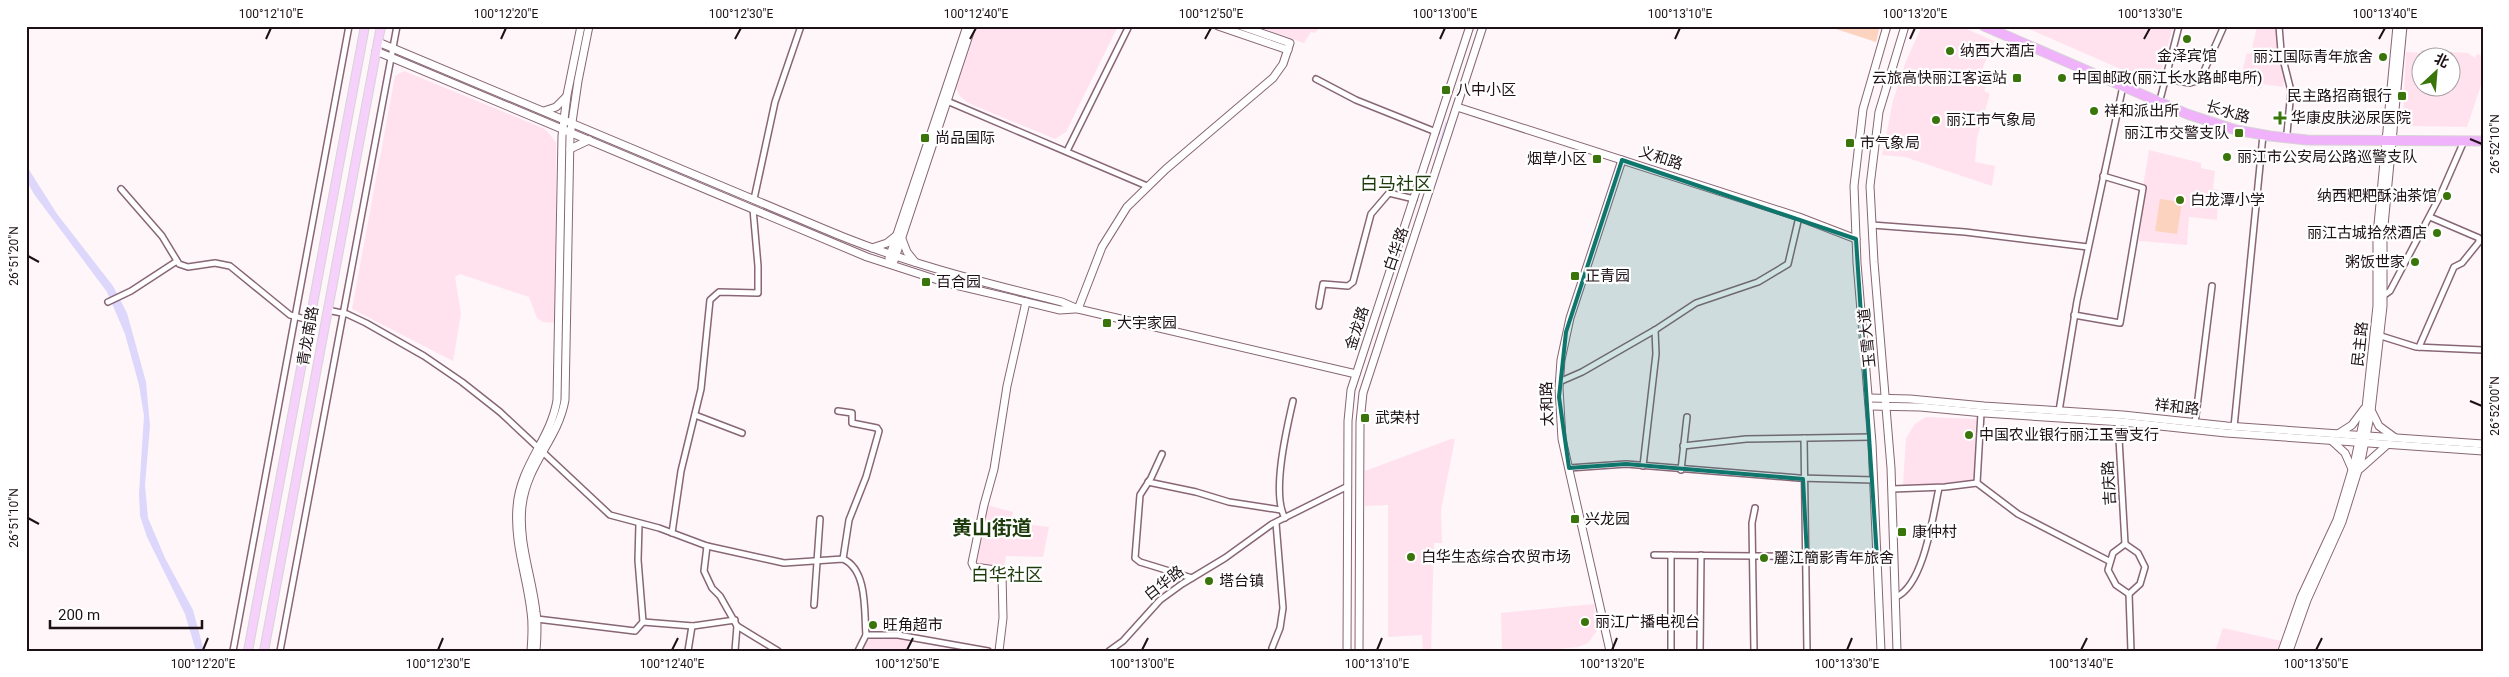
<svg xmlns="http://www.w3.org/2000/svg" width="2509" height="677" viewBox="0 0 2509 677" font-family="Roboto,'Noto Sans SC',sans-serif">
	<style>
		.built { fill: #ffe2ee; fill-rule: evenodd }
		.green { fill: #fcd3bf }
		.water { fill: #ddd7fc }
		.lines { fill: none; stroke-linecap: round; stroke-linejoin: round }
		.stream { stroke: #ddd7fc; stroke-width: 1 }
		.street-casing { stroke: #886675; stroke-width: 8 }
		.secondary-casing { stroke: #886675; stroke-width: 9 }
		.primary-casing { stroke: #d6d4d5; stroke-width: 10 }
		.highway-casing { stroke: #d6d4d5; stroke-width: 11 }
		.street { stroke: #fff; stroke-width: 5 }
		.secondary { stroke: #fff; stroke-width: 7 }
		.primary { stroke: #f6d1fc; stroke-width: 8 }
		.highway { stroke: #f0b2fa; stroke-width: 9 }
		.marked { fill: #0f766e; fill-opacity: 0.2; stroke: #0f766e; stroke-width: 4; stroke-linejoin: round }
		.ticks { fill: none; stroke: #1d1016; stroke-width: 2 }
		.poi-dot { fill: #39750a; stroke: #fff; stroke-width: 2 }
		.labels { text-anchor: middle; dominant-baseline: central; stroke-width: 4.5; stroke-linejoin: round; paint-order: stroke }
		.poi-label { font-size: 15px; fill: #1d1016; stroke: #fff; text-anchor: start }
		.street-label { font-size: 15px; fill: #1d1016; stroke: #fff }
		.quarter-label { font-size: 18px; fill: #1e3b0c; stroke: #fff }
		.district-label { font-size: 20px; font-weight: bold; fill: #1e3b0c; stroke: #fff }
		.neatline { fill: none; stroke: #1d1016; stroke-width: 2 }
		.ticks-label { font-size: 12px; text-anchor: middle; fill: #1d1016 }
	</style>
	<rect width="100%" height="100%" fill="#fef6f9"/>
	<g class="built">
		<polygon points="977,26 1118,26 1066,132 1055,139 968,103 959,95 956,88"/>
		<polygon points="1256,26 1321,26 1315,33 1311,32 1304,43"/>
		<polygon points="1922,26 1960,26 1994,41 1981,72 1991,76 1984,91 1990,94 1977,138 1975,162 1995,166 1992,186 1905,157 1882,155 1893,101 1906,61"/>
		<polygon points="2022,26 2173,26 2157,85"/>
		<polygon points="2257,26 2278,26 2285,73 2283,87 2262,84 2261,89 2239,83 2247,53 2251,54"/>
		<path d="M2421,50L2468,53L2475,58L2477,54L2483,56V79L2467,127L2411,126L2403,118L2406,52L2420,53ZM2422,58H2452V88H2422Z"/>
		<polygon points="404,71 545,129 556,142 556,323 543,322 537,318 529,297 460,274 455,277 461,314 453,361 352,309 395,76"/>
		<polygon points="2149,150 2201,163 2201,168 2215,171 2213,189 2218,190 2217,220 2189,217 2187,245 2139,241 2146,187 2143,186"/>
		<polygon points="1926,417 1976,419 1974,476 1970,482 1903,485 1906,438 1915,424"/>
		<polygon points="1451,439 1455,439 1441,510 1442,543 1434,543 1431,651 1423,651 1422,635 1388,637 1388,505 1365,506 1365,471"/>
		<polygon points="987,505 1013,512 1011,522 1049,527 1043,557 1006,556 1004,569 976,565"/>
		<polygon points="1594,604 1597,631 1588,643 1578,647 1536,651 1502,651 1501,613"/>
		<polygon points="2223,628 2281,641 2278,651 2215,651"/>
		<polygon points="881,635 911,640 908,651 860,651 866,638"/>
	</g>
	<g class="green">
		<polygon points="1837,26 1880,26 1876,42 1836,29"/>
		<polygon points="2160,199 2182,202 2177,234 2155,231"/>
	</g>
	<polygon class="water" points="26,165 57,214 113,286 127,313 146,382 150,426 145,485 148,518 165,558 193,610 204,651 196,651 185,614 147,537 140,516 139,493 144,416 139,385 125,334 107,292 34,194 26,180"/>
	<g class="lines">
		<polyline class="stream" points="1437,150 1446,122"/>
		<g class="street-casing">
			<g id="street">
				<polyline points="2279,26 2281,51 2291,91 2287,133"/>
				<polyline points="1316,79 1356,100 1436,132"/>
				<polyline points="2165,79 2190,83 2200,80 2224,26"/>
				<polyline points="2161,96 2179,26"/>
				<polyline points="947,101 1147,186"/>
				<polyline points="1067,151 1129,26"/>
				<polyline points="121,189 162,236 179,264 188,267 215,263 230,266 290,315 309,320"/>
				<polyline points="754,199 775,102 801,26"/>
				<polyline points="1872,225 1965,232 2088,247"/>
				<polyline points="2383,296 2390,291 2440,196 2464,141"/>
				<polyline points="108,302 131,291 177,261"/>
				<polyline points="1319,306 1323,284 1348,286 1353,282 1371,214 1389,193 1414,199"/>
				<path d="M327,310L347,314L366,323L424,356L462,382L500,412L610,515L659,528L707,546L784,563L843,559C868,570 864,612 866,635"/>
				<polyline points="2074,315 2120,323 2143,188 2103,176"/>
				<polyline points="2381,336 2416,347 2483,350"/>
				<polyline points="2419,347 2454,267 2462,263 2479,242 2479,238 2430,217"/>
				<polyline points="1559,382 1582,372 1655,330 1696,303 1758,282 1788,264 1799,217"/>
				<polyline points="838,411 852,413 852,423 877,428 879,431 866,477 849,520 843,559"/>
				<polyline points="2059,411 2077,301 2123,86"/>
				<polyline points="695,415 742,433"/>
				<polyline points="2118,421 2125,544"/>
				<polyline points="2195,423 2212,286"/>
				<polyline points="2234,427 2263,135"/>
				<polyline points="1804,438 1807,651"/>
				<polyline points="1683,446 1746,439 1872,437"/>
				<polyline points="1162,454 1151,478 1140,495 1135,558 1140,562 1192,578"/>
				<polyline points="1643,466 1656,354 1655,330"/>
				<polyline points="1569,468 1626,464 1799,478 1874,480"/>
				<polyline points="1681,470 1687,417"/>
				<polyline points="1148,482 1196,492 1229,502 1281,510"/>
				<polyline points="1977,483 1981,413"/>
				<polyline points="1892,489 1945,487 1977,483 2018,514 2109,561"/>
				<path d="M1285,518C1271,494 1287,427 1293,401"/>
				<polyline points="672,533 681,471 701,389 710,300 719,292 758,293 758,266 753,209"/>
				<polyline points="2125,544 2113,553 2108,570 2116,585 2129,594"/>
				<polyline points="2125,544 2138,553 2145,567 2140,584 2129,594"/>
				<polyline points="707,546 704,571 712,588 720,596 737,626 778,651"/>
				<polyline points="1654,555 1877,557"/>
				<polyline points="1671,555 1671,651"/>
				<polyline points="2129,594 2131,651"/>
				<path d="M1896,597C1924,585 1933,515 1939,488"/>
				<polyline points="814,605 820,519"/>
				<polyline points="537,619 635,631 643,622 638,560 639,524"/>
				<polyline points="643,622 693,626 735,620"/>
				<polyline points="1272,648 1280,628 1283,608 1276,523"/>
				<polyline points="233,651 349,26"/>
				<polyline points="280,651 397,26"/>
				<polyline points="688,651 692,626"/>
				<polyline points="735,651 737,626"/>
				<polyline points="858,651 866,635 898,635 988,651"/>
				<polyline points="1109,651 1123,641 1160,600 1182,584 1225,558 1272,524 1348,486"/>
				<polyline points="1700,651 1701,555"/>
				<polyline points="1754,651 1752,523 1755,508"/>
			</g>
		</g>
		<g class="secondary-casing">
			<g id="secondary">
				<polyline points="1218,26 1288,50"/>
				<path d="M378,42L824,229C901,262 981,282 1062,302L1078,309L1356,374"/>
				<polyline points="376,51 867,257 947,283 1060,310 1075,309"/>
				<polyline points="1457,107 1799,217 1856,239"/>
				<polyline points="544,111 556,107 566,97"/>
				<polyline points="570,149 589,140"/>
				<polyline points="902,239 907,252 915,262"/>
				<polyline points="872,248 887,243 897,235"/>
				<polyline points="889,258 967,26"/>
				<polyline points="894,261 972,26"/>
				<polyline points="1078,309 1102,247 1127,207 1166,169 1273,78 1283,64 1290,43 1241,26"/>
				<polyline points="1869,398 1910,399 1984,406 2123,415 2227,426 2483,444"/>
				<polyline points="1870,406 1920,407 1984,413 2122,422 2226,433 2483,451"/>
				<polyline points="2372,412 2379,426 2394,437"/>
				<polyline points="2338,434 2352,425 2364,409"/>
				<polyline points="2332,441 2345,453 2352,469"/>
				<polyline points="2360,469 2387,445"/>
				<path d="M531,651C532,638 533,625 531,612C527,576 514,544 517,507C520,465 551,439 557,400L562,136L567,95L581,26"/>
				<path d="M536,651C537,638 538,625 536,612C532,576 518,543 522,506C527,463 558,440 565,400L570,136L578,81L589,26"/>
				<polyline points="999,651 1003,618 1002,574 996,570 974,567 972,563 984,505 994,469 1007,386 1026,302"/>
				<polyline points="1347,651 1348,421 1351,390 1470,26"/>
				<polyline points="1359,651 1360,422 1363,393 1483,26"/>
				<polyline points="1610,651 1562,439 1559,388 1561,360 1570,318 1622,160"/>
				<polyline points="1881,651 1872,443 1857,263 1854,186 1863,109 1887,26"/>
				<polyline points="1897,651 1891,468 1874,262 1870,186 1879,112 1905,26"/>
				<polyline points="2282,651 2301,597 2337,520 2355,460 2366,408 2377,306 2377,235 2397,26"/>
				<polyline points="2289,651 2307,600 2342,522 2361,461 2371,411 2383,306 2383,236 2403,26"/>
			</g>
		</g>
		<g class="primary-casing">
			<g id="primary">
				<polyline points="248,651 365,26"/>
				<polyline points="264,651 381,26"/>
			</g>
		</g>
		<g class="highway-casing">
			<polyline id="highway" points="1984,26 2187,114 2236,130 2270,136 2307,140 2483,141"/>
		</g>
		<use href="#street" class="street"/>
		<use href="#secondary" class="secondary"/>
		<use href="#primary" class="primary"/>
		<use href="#highway" class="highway"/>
	</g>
	<path class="marked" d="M1622,160L1856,239L1877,557L1807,556L1803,479L1626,464L1569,468L1559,397L1566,332Z"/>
	<path class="ticks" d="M266,39L271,28M501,39L506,28M735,39L741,28M970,39L976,28M1205,39L1211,28M1440,39L1445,28M1675,39L1680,28M1910,39L1915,28M2144,39L2150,28M2379,39L2385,28M2470,139L2482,144M28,256L39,262M2470,401L2482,406M28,518L39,524M203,650L208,638M438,650L443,638M672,650L678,638M907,650L913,638M1142,650L1148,638M1377,650L1382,638M1612,650L1617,638M1847,650L1852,638M2081,650L2087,638M2316,650L2322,638"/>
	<g class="poi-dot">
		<circle cx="2187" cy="39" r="5"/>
		<circle cx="1950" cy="51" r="5"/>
		<circle cx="2383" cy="57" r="5"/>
		<rect x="2012" y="73" width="10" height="10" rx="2.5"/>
		<circle cx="2062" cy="78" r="5"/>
		<rect x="1441" y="85" width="10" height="10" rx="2.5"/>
		<rect x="2397" y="91" width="10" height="10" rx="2.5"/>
		<circle cx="2094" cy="111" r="5"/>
		<path d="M2277.5 110.5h5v5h5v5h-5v5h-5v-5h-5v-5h5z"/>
		<circle cx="1936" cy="120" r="5"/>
		<rect x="2234" y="128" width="10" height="10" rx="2.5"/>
		<rect x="920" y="133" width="10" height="10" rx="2.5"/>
		<rect x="1845" y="138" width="10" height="10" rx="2.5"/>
		<circle cx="2227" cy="157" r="5"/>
		<rect x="1592" y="154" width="10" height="10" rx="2.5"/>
		<circle cx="2447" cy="196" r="5"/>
		<circle cx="2180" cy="200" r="5"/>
		<circle cx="2437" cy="233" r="5"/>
		<circle cx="2415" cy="262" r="5"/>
		<rect x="1570" y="271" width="10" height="10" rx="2.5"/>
		<rect x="921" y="277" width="10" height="10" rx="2.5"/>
		<rect x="1102" y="318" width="10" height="10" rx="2.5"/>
		<rect x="1360" y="413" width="10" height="10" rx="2.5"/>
		<circle cx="1969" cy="435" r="5"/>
		<rect x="1570" y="514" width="10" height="10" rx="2.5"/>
		<rect x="1897" y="527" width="10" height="10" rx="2.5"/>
		<circle cx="1411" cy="557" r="5"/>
		<circle cx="1764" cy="558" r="5"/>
		<circle cx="1209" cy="581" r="5"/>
		<circle cx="1585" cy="622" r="5"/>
		<circle cx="873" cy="625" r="5"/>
	</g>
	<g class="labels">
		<g class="poi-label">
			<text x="1960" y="51">纳西大酒店</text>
			<text x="2187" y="56" text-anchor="middle">金泽宾馆</text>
			<text x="2373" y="57" text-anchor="end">丽江国际青年旅舍</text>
			<text x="2007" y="78" text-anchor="end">云旅高快丽江客运站</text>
			<text x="2072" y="78">中国邮政(丽江长水路邮电所)</text>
			<text x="1456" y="90">八中小区</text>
			<text x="2392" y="96" text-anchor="end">民主路招商银行</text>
			<text x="2104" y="111">祥和派出所</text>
			<text x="2291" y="118">华康皮肤泌尿医院</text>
			<text x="1946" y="120">丽江市气象局</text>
			<text x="2229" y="133" text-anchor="end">丽江市交警支队</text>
			<text x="935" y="138">尚品国际</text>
			<text x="1860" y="143">市气象局</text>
			<text x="2237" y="157">丽江市公安局公路巡警支队</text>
			<text x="1587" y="159" text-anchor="end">烟草小区</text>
			<text x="2437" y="196" text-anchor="end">纳西粑粑酥油茶馆</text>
			<text x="2190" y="200">白龙潭小学</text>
			<text x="2427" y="233" text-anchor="end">丽江古城拾然酒店</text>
			<text x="2405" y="262" text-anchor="end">粥饭世家</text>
			<text x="1585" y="276">正青园</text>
			<text x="936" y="282">百合园</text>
			<text x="1117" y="323">大宇家园</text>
			<text x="1375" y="418">武荣村</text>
			<text x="1979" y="435">中国农业银行丽江玉雪支行</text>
			<text x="1585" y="519">兴龙园</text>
			<text x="1912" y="532">康仲村</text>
			<text x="1421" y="557">白华生态综合农贸市场</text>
			<text x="1774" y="558">麗江簡影青年旅舍</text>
			<text x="1219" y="581">塔台镇</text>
			<text x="1595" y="622">丽江广播电视台</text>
			<text x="883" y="625">旺角超市</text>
		</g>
		<g class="street-label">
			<text transform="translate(2228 112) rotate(16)">长水路</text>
			<text transform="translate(1661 158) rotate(18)">义和路</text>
			<text transform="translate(1396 249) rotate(-71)">白华路</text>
			<text transform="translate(1357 328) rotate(-72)">金龙路</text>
			<text transform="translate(308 336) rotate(-80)">青龙南路</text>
			<text transform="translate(1867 338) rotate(-96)">玉雪大道</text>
			<text transform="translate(2360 344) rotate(-84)">民主路</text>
			<text transform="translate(1547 404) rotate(-92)">太和路</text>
			<text transform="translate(2177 407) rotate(6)">祥和路</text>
			<text transform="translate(2109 483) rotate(-93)">吉庆路</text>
			<text transform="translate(1164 583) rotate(-38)">白华路</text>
		</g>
		<g class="quarter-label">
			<text x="1396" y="183">白马社区</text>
			<text x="1007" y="574">白华社区</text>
		</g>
		<g class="district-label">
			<text x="992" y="528">黄山街道</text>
		</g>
	</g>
	<rect width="2509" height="677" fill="none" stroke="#ffffff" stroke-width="55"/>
	<g transform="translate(2436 72) rotate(26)"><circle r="24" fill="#ffffff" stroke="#a59fa2"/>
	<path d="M0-4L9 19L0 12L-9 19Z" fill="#39750a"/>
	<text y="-8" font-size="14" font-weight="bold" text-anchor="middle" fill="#1d1016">北</text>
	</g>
	<path d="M50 620v8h152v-8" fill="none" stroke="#1d1016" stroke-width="2.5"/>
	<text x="58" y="620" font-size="15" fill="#1d1016" stroke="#ffffff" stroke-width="4" paint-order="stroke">200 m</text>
	<rect x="28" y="28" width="2454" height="622" class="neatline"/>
	<g class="ticks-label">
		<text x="271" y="18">100°12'10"E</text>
		<text x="506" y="18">100°12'20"E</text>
		<text x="741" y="18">100°12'30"E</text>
		<text x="976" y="18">100°12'40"E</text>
		<text x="1211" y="18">100°12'50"E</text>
		<text x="1445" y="18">100°13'00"E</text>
		<text x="1680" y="18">100°13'10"E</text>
		<text x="1915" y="18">100°13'20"E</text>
		<text x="2150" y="18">100°13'30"E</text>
		<text x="2385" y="18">100°13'40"E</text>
		<text transform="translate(2495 144) rotate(-90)" y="4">26°52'10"N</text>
		<text transform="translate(14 256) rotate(-90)" y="4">26°51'20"N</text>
		<text transform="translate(2495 406) rotate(-90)" y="4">26°52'00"N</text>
		<text transform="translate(14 518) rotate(-90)" y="4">26°51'10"N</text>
		<text x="203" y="668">100°12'20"E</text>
		<text x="438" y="668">100°12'30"E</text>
		<text x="672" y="668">100°12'40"E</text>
		<text x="907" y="668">100°12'50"E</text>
		<text x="1142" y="668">100°13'00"E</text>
		<text x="1377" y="668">100°13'10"E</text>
		<text x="1612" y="668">100°13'20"E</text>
		<text x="1847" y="668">100°13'30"E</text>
		<text x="2081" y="668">100°13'40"E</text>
		<text x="2316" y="668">100°13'50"E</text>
	</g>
</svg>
